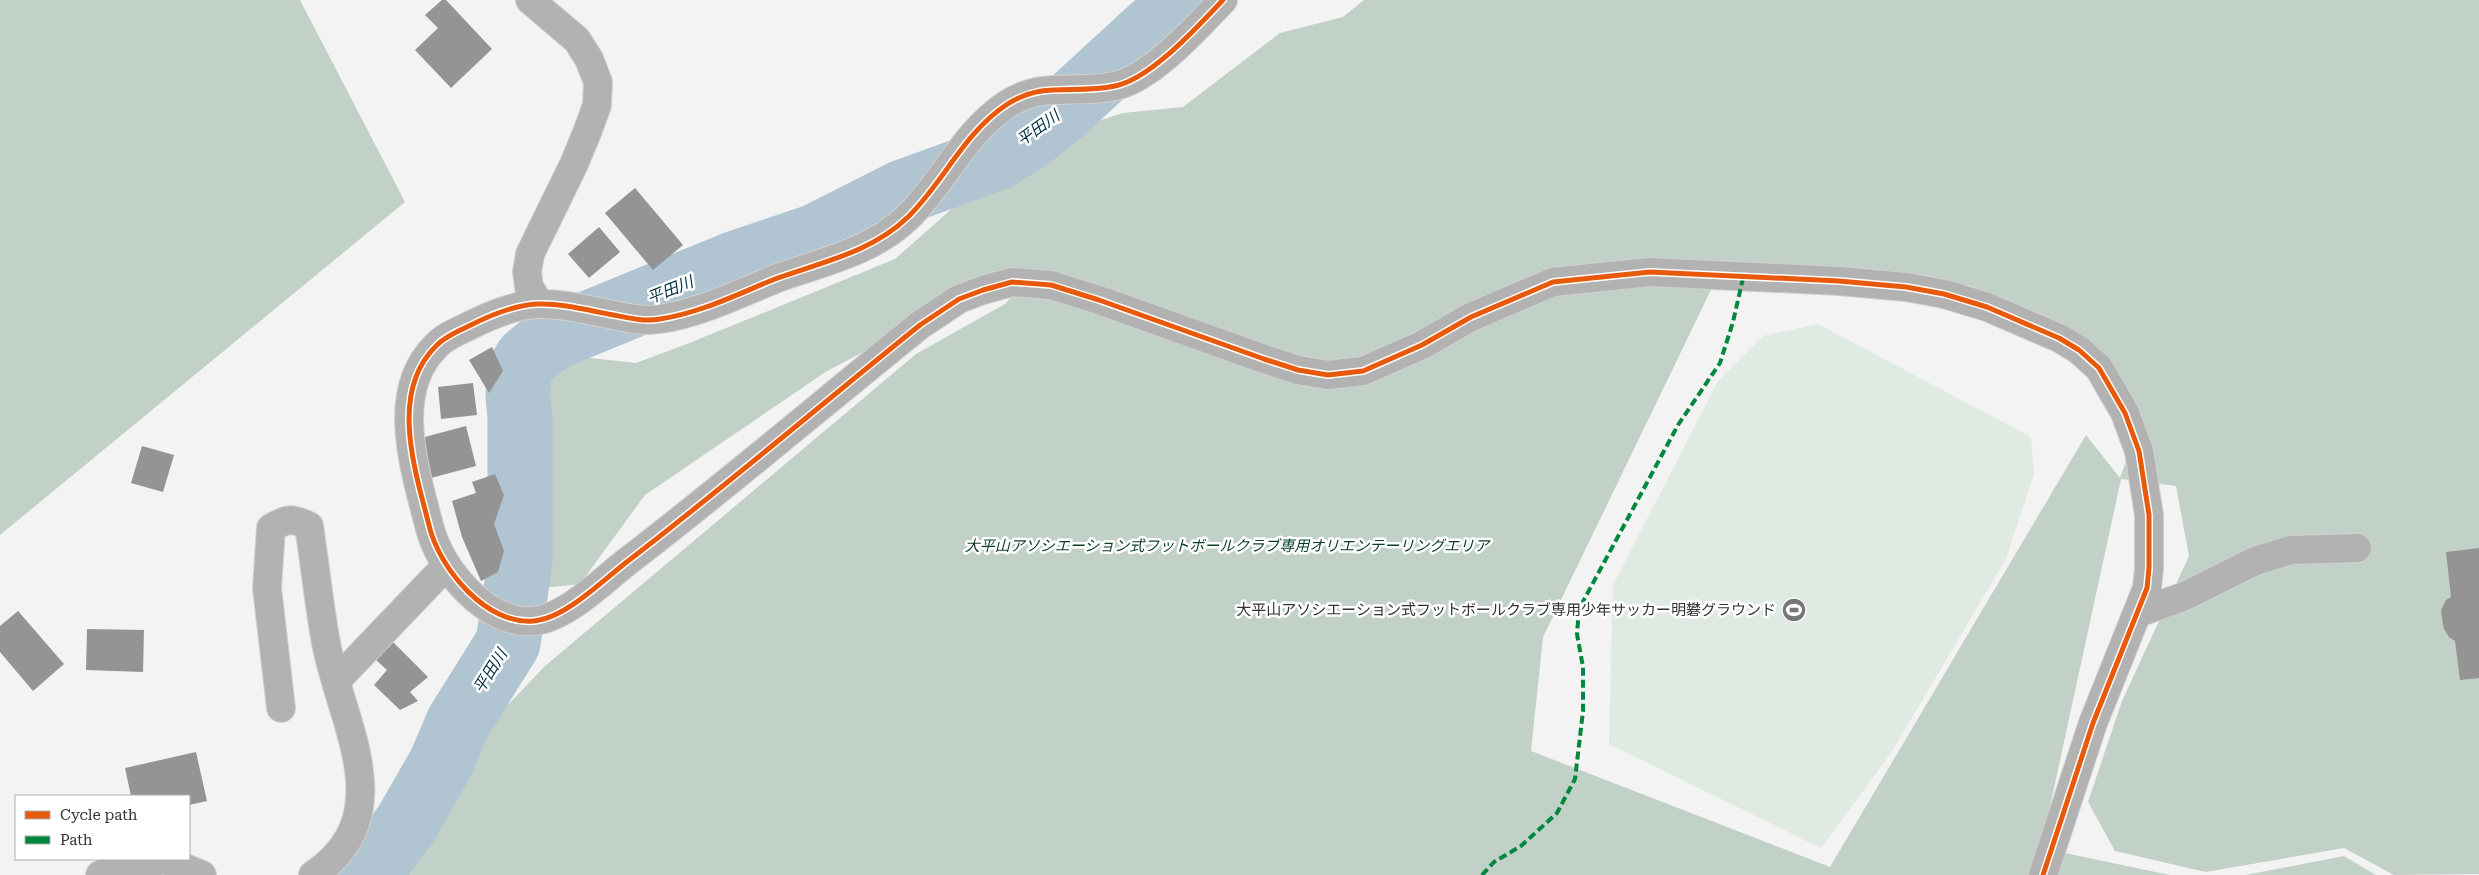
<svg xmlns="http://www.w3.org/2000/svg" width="2479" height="875" viewBox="0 0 2479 875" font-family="'Roboto Serif','Noto Sans JP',serif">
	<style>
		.green { fill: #dfeae2 }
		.forest { fill: #c2d1c7; fill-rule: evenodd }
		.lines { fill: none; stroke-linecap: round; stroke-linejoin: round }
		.river { stroke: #b0c5d1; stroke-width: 65 }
		.building { fill: #949494 }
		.minor-casing { stroke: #d0d0d0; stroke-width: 30 }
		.minor { stroke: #b3b2b2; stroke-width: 28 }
		.quiet { stroke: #00873e; stroke-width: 4; stroke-dasharray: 8 4; stroke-linecap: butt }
		.cycleway-casing { stroke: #fff; stroke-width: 8 }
		.cycleway { stroke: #e8590c; stroke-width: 5 }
		.labels { text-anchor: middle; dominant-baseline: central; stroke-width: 5; stroke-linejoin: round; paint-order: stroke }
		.park-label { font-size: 15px; font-style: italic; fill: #063d23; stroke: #fff }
		.poi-label { font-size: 15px; fill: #323233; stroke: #fff; text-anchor: end }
		.water-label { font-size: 16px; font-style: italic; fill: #042f43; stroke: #fff }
	</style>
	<rect width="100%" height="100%" fill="#f3f3f3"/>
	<polygon class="green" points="1818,324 2031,437 2034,474 2006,559 1891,753 1821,848 1609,744 1613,585 1718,381 1763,336"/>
	<g class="forest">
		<polygon points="0,0 300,0 405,202 0,535"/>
		<path d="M1364,0H2479V874L2394,875L2344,848L2206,872L2115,851L2088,802L2122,701L2189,556L2176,486L2121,479L2041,848L2170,875H345L545,666L916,354L1005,304L1033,272L994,283L827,371L645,495L580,584L534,589L544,523L528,371L572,356L636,363L692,342L895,259L982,182L1007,177L1092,123L1123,113L1183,107L1280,33L1343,17ZM1725,261L1874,271L1970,286L2057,327L2099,363L2142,416L2120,478L2086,435L1830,867L1531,751L1543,637Z"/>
		<polygon points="2344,856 2376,875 2246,875"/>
	</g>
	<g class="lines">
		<polyline class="river" points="368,875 406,824 440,765 458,723 508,643 520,562 520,417 518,396 519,371 527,358 546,343 560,335 736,263 816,236 903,192 997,158 1030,137 1059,114 1183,0"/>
	</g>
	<g class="building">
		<polygon points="442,0 446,0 492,49 451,88 415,50 438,28 425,15"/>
		<polygon points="635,188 683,245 653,270 605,213"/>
		<polygon points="599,227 620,252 589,278 568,254"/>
		<polygon points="492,347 503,371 489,393 469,360"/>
		<polygon points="473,383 477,415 441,419 438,387"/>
		<polygon points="466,426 476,466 431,478 421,438"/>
		<polygon points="142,446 174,455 163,492 131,483"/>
		<polygon points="495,474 504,495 494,524 504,551 498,572 481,581 462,537 452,501 476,493 472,482"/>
		<polygon points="2479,548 2479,678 2460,680 2455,641 2449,637 2444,629 2442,619 2441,610 2446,600 2451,597 2446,552"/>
		<polygon points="18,611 64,664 33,691 0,652 0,626"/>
		<polygon points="87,629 144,630 143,672 86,670"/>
		<polygon points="392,641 428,677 410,692 418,701 400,710 374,685 387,670 376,660"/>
		<polygon points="196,752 207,801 189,805 189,796 131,796 125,768"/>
	</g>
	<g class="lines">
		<g class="minor-casing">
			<g id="minor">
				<polyline points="530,0 577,40 589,59 598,82 597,105 588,130 574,164 530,254 527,272 529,287 539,303"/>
				<path d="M1223,0C1198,26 1151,79 1115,86C1074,95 1044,80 1006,105C963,134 944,182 908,217C872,252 822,262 775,279C738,294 700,313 660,319C642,322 625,317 608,314C550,302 529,296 473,324C461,330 445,336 436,346C388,393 416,473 430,529C441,570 487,625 533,621C565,619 603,580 628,561C727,485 823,403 920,325L959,299L983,290L1012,282L1051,285L1099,300L1264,359L1298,370L1328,375L1363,371L1422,345L1471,317L1553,282L1650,272L1839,281L1906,287L1944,294L1987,307L2059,338L2079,350L2099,368L2125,413L2139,451L2149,515V568L2147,588L2093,723L2043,875"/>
				<polyline points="2138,613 2185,596 2255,561 2291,550 2357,548"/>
				<polyline points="336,681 446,566"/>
				<path d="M281,708L267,588L271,528C288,518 292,518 309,526C315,565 319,605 326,643C341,723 402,816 313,875"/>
				<polyline points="100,875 132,864 165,860 202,875"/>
			</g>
		</g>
		<use href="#minor" class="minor"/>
		<polyline class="quiet" points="1482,875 1494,862 1521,846 1557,813 1575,779 1583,711 1583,667 1577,634 1579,609 1678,425 1720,363 1733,322 1743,278"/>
		<g class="cycleway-casing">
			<path id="cycleway" d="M1223,0C1198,26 1151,79 1115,86C1074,95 1044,80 1006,105C963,134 944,182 908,217C872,252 822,262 775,279C738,294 700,313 660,319C642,322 625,317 608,314C550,302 529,296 473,324C461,330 445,336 436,346C388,393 416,473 430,529C441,570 487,625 533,621C565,619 603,580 628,561C727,485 823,403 920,325L959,299L983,290L1012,282L1051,285L1099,300L1264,359L1298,370L1328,375L1363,371L1422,345L1471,317L1553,282L1650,272L1839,281L1906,287L1944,294L1987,307L2059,338L2079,350L2099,368L2125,413L2139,451L2149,515V568L2147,588L2093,723L2043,875"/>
		</g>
		<use href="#cycleway" class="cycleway"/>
	</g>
	<defs>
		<g id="stadium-disc" transform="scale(1.25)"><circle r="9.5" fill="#767676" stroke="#fff"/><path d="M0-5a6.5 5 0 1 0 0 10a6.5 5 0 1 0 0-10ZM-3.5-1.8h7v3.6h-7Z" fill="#fff"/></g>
	</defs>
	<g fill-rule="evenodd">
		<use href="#stadium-disc" x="1794" y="610"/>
	</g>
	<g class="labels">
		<g class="park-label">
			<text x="1227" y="546">大平山アソシエーション式フットボールクラブ専用オリエンテーリングエリア</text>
		</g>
		<g class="poi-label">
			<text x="1776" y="610">大平山アソシエーション式フットボールクラブ専用少年サッカー明礬グラウンド</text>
		</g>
		<g class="water-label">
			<text transform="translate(1038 128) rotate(-36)">平田川</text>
			<text transform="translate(670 290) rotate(-22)">平田川</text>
			<text transform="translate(490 671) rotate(-58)">平田川</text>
		</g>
	</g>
	<rect x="15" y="795" width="175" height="65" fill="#ffffff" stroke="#adadad"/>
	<rect x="25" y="811" width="25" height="8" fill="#e8590c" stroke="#adadad"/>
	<text x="60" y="820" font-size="15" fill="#323233">Cycle path</text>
	<rect x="25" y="836" width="25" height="8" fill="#00873e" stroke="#adadad"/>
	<text x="60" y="845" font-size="15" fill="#323233">Path</text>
</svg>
